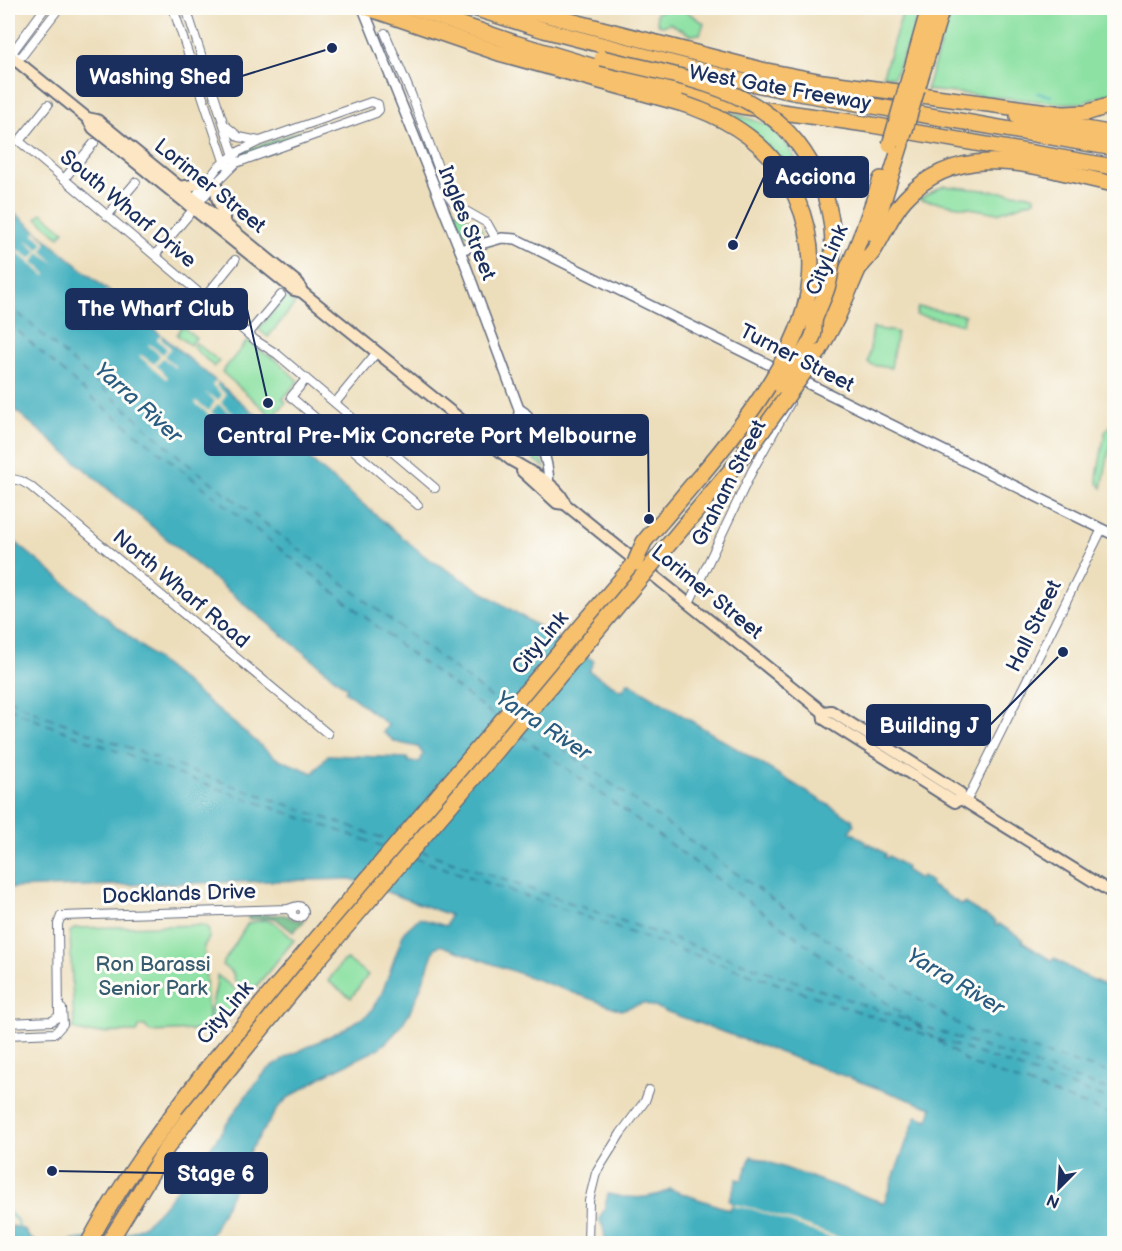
<svg xmlns="http://www.w3.org/2000/svg" width="1122" height="1251" viewBox="0 0 1122 1251" font-family="'Balsamiq Sans',sans-serif">
	<style>
		.green { fill: #8ce1a3; stroke: #548880; stroke-width: 1.5 }
		.forest { fill: #71bf89; stroke: #467774; stroke-width: 1.5 }
		.water { fill: #42b0bf; stroke: #2e708e; stroke-width: 1.5 }
		.pier { fill: #eddebb }
		.lines { fill: none; stroke-linecap: round; stroke-linejoin: round }
		.stream { stroke: #42b0bf; stroke-width: 2 }
		.ferry { stroke: #295c80; stroke-width: 1.5; stroke-dasharray: 8 6; stroke-linecap: butt }
		.minor-casing { stroke: #646c7f; stroke-width: 10 }
		.tertiary-casing { stroke: #646c7f; stroke-width: 12 }
		.secondary-casing { stroke: #646c7f; stroke-width: 14 }
		.motorway-casing { stroke: #646c7f; stroke-width: 18 }
		.minor { stroke: #fff; stroke-width: 8 }
		.tertiary { stroke: #fff; stroke-width: 9 }
		.secondary { stroke: #fce6c4; stroke-width: 10 }
		.motorway { stroke: #f7c06c; stroke-width: 15 }
		.motorway-bridge-casing { stroke: #646c7f; stroke-width: 18; stroke-linecap: butt }
		.motorway-bridge { stroke: #f7c06c; stroke-width: 15 }
		.labels { text-anchor: middle; dominant-baseline: central; stroke-width: 6; stroke-linejoin: round; paint-order: stroke }
		.street-label { font-size: 21px; fill: #1b2f5e; stroke: #fdfcf7 }
		.park-label { font-size: 21px; fill: #375c6f; stroke: #fdfcf7 }
		.water-label { font-size: 22px; font-style: italic; fill: #295c80; stroke: #fdfcf7 }
		.leader { fill: none; stroke: #1b2f5e; stroke-width: 2 }
		.callout-dot { fill: #1b2f5e; stroke: #fdfcf7; stroke-width: 2 }
		.callout { fill: #1b2f5e; stroke: #1b2f5e; stroke-width: 2 }
		.callout-label { font-size: 22px; text-anchor: middle; font-weight: bold; fill: #fff }
	</style>
	<rect width="100%" height="100%" fill="#fdfcf7"/>
	<filter id="ink" filterUnits="userSpaceOnUse"><feTurbulence type="fractalNoise" baseFrequency=".0167" numOctaves="2"/><feDisplacementMap in="SourceGraphic" scale="12" xChannelSelector="R" yChannelSelector="G"/><feConvolveMatrix kernelMatrix="1 2 1 2 8 2 1 2 1" color-interpolation-filters="sRGB"/></filter>
	<filter id="wash" filterUnits="userSpaceOnUse"><feTurbulence type="fractalNoise" baseFrequency=".008" numOctaves="4" result="noise"/><feDisplacementMap in="SourceGraphic" scale="24" xChannelSelector="R" yChannelSelector="G"/><feGaussianBlur stdDeviation="1.35" result="paint"/><feColorMatrix in="noise" values="0 0 0 0 0 0 0 0 0 0 0 0 0 0 0 0 0 1.4 0 .05"/><feComposite in="paint" operator="in"/></filter>
	<g filter="url(#wash)">
		<rect width="100%" height="100%" fill="#eddebb"/>
		<g class="green">
			<polygon points="670,8 681,8 704,23 700,34 691,35 670,23 663,26 658,25 656,13"/>
			<polygon points="904,8 919,8 911,37 894,77 883,75"/>
			<polygon points="954,8 1114,8 1114,92 1082,103 1059,103 926,90 944,33"/>
			<polygon points="720,109 768,125 789,148 799,165 802,172 801,189 798,184 717,110"/>
			<polygon points="303,130 304,133 243,155 242,152"/>
			<polygon points="944,186 1032,195 1035,196 1035,200 998,213 918,199"/>
			<polygon points="456,211 476,222 482,229 482,234 475,237 466,234 453,215"/>
			<polygon points="42,213 64,231 59,237 37,218"/>
			<polygon points="286,297 295,304 268,337 258,329"/>
			<polygon points="918,307 965,315 963,324 916,315"/>
			<polygon points="182,326 196,338 190,345 177,335"/>
			<polygon points="873,328 897,332 891,368 871,365 868,362"/>
			<polygon points="248,340 262,352 277,360 298,381 283,399 286,402 273,417 222,372"/>
			<polygon points="196,343 219,361 214,367 193,347"/>
			<polygon points="1112,424 1114,425 1102,488 1098,483 1097,477 1105,432"/>
			<polygon points="517,438 534,440 545,468 515,444 513,443"/>
			<polygon points="265,920 274,922 294,940 250,994 234,980 233,973 222,965 248,923"/>
			<polygon points="204,925 209,929 209,938 204,946 209,1032 195,1030 150,1032 145,1026 140,1026 137,1032 85,1033 71,1028 74,1028 70,932 75,928"/>
			<polygon points="348,960 368,975 351,998 328,981 343,961"/>
			<path d="M217,975L246,998L218,1031L212,1030C205,1010 218,995 217,975Z"/>
		</g>
		<polygon class="forest" points="248,915 285,915 294,920 305,920 293,932 275,918 248,919"/>
		<g class="water">
			<path d="M8,207L426,557L594,661L589,671L622,691L628,682L853,820L852,822L854,824L850,831L866,842L865,844L867,846L869,843L886,854L884,857L887,858L889,856L906,867L905,870L919,879L922,876L931,882L930,885L962,905L964,903L996,922L995,925L997,926L999,924L1023,939L1022,942L1052,961L1054,958L1080,974L1114,989V1243H606L603,1227L599,1219L604,1210L608,1194C627,1199 653,1200 670,1189L730,1210L733,1203L729,1201L737,1179L742,1180L751,1156L884,1203L916,1116L928,1120L932,1108L643,1003L621,1010L440,945L435,948C420,987 413,1023 378,1049L325,1075L288,1098L278,1108L232,1178L233,1191L207,1243H62C84,1236 106,1238 128,1233C153,1227 176,1189 191,1170L194,1163L192,1159L209,1150L245,1097L267,1070L285,1058L344,1029L369,1014L382,993L404,932L419,918L446,926L450,915L351,879L8,888V536L276,758L313,773L328,755L407,758L409,762H420L423,754L418,747L395,742L383,732L388,725L345,691L347,688L215,580L8,404Z"/>
			<polygon points="12,1226 25,1230 29,1237 38,1243 8,1243 8,1231"/>
		</g>
		<g class="pier">
			<polygon points="36,231 47,242 42,251 56,264 39,252 33,262 46,274 45,276 16,251 17,249 31,259 37,251 25,239 39,249 44,243 34,234"/>
			<polygon points="107,290 107,294 117,302 112,311 123,321 108,313 103,320 115,331 113,333 84,309 85,307 101,318 108,310 94,296 110,307 114,303 104,293"/>
			<polygon points="161,335 162,337 161,339 171,348 165,355 165,357 176,367 175,368 163,358 156,365 168,377 166,379 139,356 141,355 154,364 160,355 148,345 149,344 163,354 167,349 157,339"/>
			<polygon points="216,381 218,383 216,386 226,394 221,403 234,414 233,415 218,404 211,412 225,425 224,427 195,403 196,401 209,411 215,401 204,392 218,400 222,395 212,385"/>
			<polygon points="733,1204 753,1208 854,1243 845,1243 752,1209 732,1206"/>
		</g>
		<g class="lines">
			<g class="stream">
				<polyline points="1037,93 1051,96"/>
				<polyline points="8,1211 18,1222 19,1228"/>
			</g>
			<g class="ferry">
				<polyline points="8,304 184,461 505,708"/>
				<polyline points="8,322 91,397 415,657 495,716"/>
				<polyline points="8,699 42,715 188,770 391,841"/>
				<polyline points="8,707 38,721 185,777 385,847"/>
				<polyline points="528,724 854,958 969,1031 1114,1074"/>
				<polyline points="521,735 970,1064 1114,1115"/>
				<polyline points="421,851 910,1021"/>
				<polyline points="415,858 932,1037"/>
				<polyline points="914,1023 1114,1092"/>
				<polyline points="937,1039 1114,1101"/>
			</g>
		</g>
	</g>
	<g filter="url(#ink)">
		<g class="lines">
			<g class="minor-casing">
				<g id="minor">
					<polyline points="173,8 224,161 227,165"/>
					<polyline points="186,8 235,159"/>
					<polyline points="385,33 411,94 449,197 457,206 487,223 496,239"/>
					<polyline points="13,59 22,56 59,8"/>
					<polyline points="13,59 14,50 45,8"/>
					<polyline points="48,105 19,141 255,340 277,354 435,488"/>
					<polyline points="226,126 239,137 259,141"/>
					<polyline points="64,179 94,143"/>
					<polyline points="107,216 136,182"/>
					<polyline points="155,255 212,187 236,163 376,113 379,110 378,104 371,102 260,141 238,152 218,167 191,202"/>
					<polyline points="205,297 235,260"/>
					<polyline points="249,333 281,295"/>
					<polyline points="306,379 291,397 418,505"/>
					<polyline points="335,403 377,352"/>
					<polyline points="352,449 368,431"/>
					<polyline points="8,478 21,481 30,486 328,734"/>
					<polyline points="689,603 752,471 790,403"/>
					<polyline points="966,802 1102,529"/>
					<circle cx="298" cy="912" r="6"/>
					<polyline points="8,1023 52,1021 59,1016 58,924 61,916 288,909 294,907"/>
					<polyline points="8,1035 55,1033 63,1024 62,1009"/>
					<polyline points="588,1244 589,1201 596,1173 621,1133 645,1101 649,1090"/>
				</g>
			</g>
			<g class="tertiary-casing">
				<g id="tertiary">
					<path d="M363,8L460,250L519,409C520,426 506,437 497,448"/>
					<polyline points="460,250 502,238 516,239 782,371"/>
					<polyline points="797,378 1114,535"/>
					<path d="M519,409C522,411 525,412 527,415C537,425 551,470 548,483"/>
				</g>
			</g>
			<g class="secondary-casing">
				<g id="secondary">
					<path d="M8,54L87,118L93,128L294,290L302,292L511,460C527,470 560,485 565,504L823,712L824,719L955,802L961,799"/>
					<polyline points="87,118 97,120 299,284 302,292"/>
					<polyline points="216,183 217,198 224,216 224,223"/>
					<polyline points="179,187 193,185 208,179"/>
					<polyline points="522,471 557,503 565,504"/>
					<polyline points="823,712 831,711 960,793 961,799 1114,894"/>
				</g>
			</g>
			<g class="motorway-casing">
				<g id="motorway">
					<polyline points="368,8 499,53 680,103"/>
					<polyline points="413,8 515,43 694,97 741,106 872,125 1114,167"/>
					<polyline points="474,8 544,30 737,80 793,92 1114,148"/>
					<polyline points="520,8 762,70 823,82 1063,114 1086,113 1114,104"/>
					<polyline points="907,86 929,8"/>
					<polyline points="917,89 942,8"/>
					<polyline points="1018,117 1114,134"/>
					<polyline points="873,233 901,144"/>
					<path d="M859,268C864,262 870,256 874,250C885,233 891,214 905,199C963,135 1044,170 1114,184"/>
					<path d="M813,336C843,287 863,234 881,179"/>
					<polyline points="818,353 837,318 863,258"/>
					<polyline points="741,437 780,385"/>
					<polyline points="714,490 753,444"/>
					<path d="M88,1244C122,1180 166,1123 209,1066L635,563"/>
					<polyline points="108,1244 166,1149 188,1119"/>
				</g>
			</g>
			<use href="#minor" class="minor"/>
			<use href="#tertiary" class="tertiary"/>
			<use href="#secondary" class="secondary"/>
			<use href="#motorway" class="motorway"/>
			<g class="motorway-bridge-casing">
				<g id="motorway-bridge">
					<path d="M602,58C647,69 705,79 745,100C809,134 843,205 830,276C828,291 820,304 815,318C813,324 815,331 813,336C807,351 789,372 780,385"/>
					<polyline points="902,140 917,89"/>
					<polyline points="890,145 907,86"/>
					<polyline points="753,444 818,353"/>
					<path d="M635,563C638,556 641,548 644,542C649,535 656,528 662,521C675,506 687,491 700,476C740,429 794,360 807,299C815,264 810,229 796,197C775,147 730,118 680,103"/>
					<polyline points="188,1119 322,955 495,753 714,490"/>
				</g>
			</g>
			<use href="#motorway-bridge" class="motorway-bridge"/>
		</g>
	</g>
	<g class="labels">
		<g class="street-label">
			<text transform="translate(780 88) rotate(10)">West Gate Freeway</text>
			<text transform="translate(210 186) rotate(39)">Lorimer Street</text>
			<text transform="translate(128 209) rotate(40)">South Wharf Drive</text>
			<text transform="translate(467 223) rotate(68)">Ingles Street</text>
			<text transform="translate(827 260) rotate(-66)">CityLink</text>
			<text transform="translate(797 358) rotate(27)">Turner Street</text>
			<text transform="translate(729 483) rotate(-63)">Graham Street</text>
			<text transform="translate(181 589) rotate(40)">North Wharf Road</text>
			<text transform="translate(707 592) rotate(39)">Lorimer Street</text>
			<text transform="translate(1034 626) rotate(-64)">Hall Street</text>
			<text transform="translate(540 643) rotate(-50)">CityLink</text>
			<text transform="translate(179 894) rotate(-2)">Docklands Drive</text>
			<text transform="translate(225 1013) rotate(-50)">CityLink</text>
		</g>
		<g class="park-label">
			<text x="153" y="964">Ron Barassi<tspan x="153" dy="24">Senior Park</tspan></text>
		</g>
		<g class="water-label">
			<text transform="translate(138 403) rotate(42)">Yarra River</text>
			<text transform="translate(543 726) rotate(33)">Yarra River</text>
			<text transform="translate(955 982) rotate(31)">Yarra River</text>
		</g>
	</g>
	<path class="leader" d="M332 48L242 76M733 245L764 177M268 403L247 309M649 519L648 435M1063 652L990 725M52 1171L165 1173"/>
	<g class="callout-dot">
		<circle cx="332" cy="48" r="6"/>
		<circle cx="733" cy="245" r="6"/>
		<circle cx="268" cy="403" r="6"/>
		<circle cx="649" cy="519" r="6"/>
		<circle cx="1063" cy="652" r="6"/>
		<circle cx="52" cy="1171" r="6"/>
	</g>
	<g class="callout">
		<rect x="77" y="56" width="165" height="40" rx="6"/>
		<rect x="764" y="157" width="104" height="40" rx="6"/>
		<rect x="66" y="289" width="181" height="40" rx="6"/>
		<rect x="205" y="415" width="443" height="40" rx="6"/>
		<rect x="867" y="705" width="123" height="40" rx="6"/>
		<rect x="165" y="1153" width="102" height="40" rx="6"/>
	</g>
	<g class="callout-label">
		<text x="160" y="84">Washing Shed</text>
		<text x="816" y="184">Acciona</text>
		<text x="156" y="316">The Wharf Club</text>
		<text x="427" y="443">Central Pre-Mix Concrete Port Melbourne</text>
		<text x="929" y="733">Building J</text>
		<text x="216" y="1181">Stage 6</text>
	</g>
	<rect width="1122" height="1251" fill="none" stroke="#fdfcf7" stroke-width="30"/>
	<g transform="translate(1059 1188) rotate(204)" stroke="#fdfcf7" stroke-width="4.5" paint-order="stroke">
	<path d="M0-4.5L10 22L0 15L-10 22Z" fill="#1b2f5e"/>
	<text y="-9" font-size="16" font-weight="bold" text-anchor="middle" fill="#1b2f5e">N</text>
	</g>
</svg>
